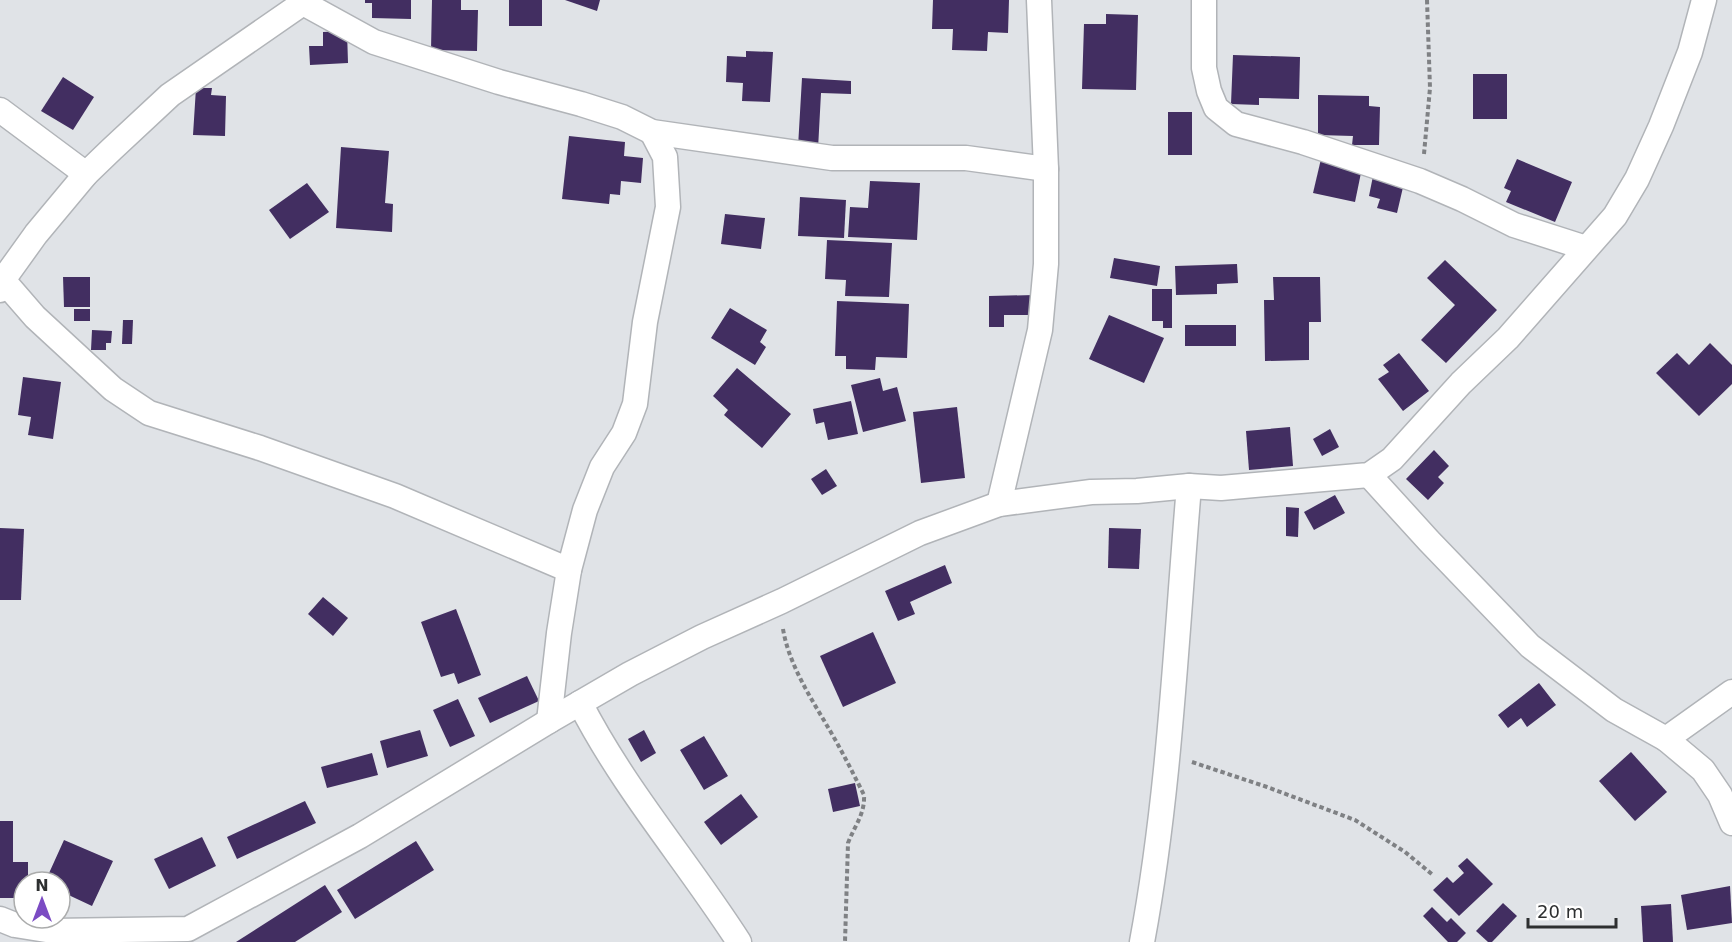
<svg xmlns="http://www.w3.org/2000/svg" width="1732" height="942" viewBox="0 0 1732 942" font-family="'DejaVu Sans',sans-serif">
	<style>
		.building { fill: #422e61 }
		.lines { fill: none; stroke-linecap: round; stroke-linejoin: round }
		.street-casing { stroke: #b1b4b8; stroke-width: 27 }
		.path { stroke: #7f8184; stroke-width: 4; stroke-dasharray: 4.5 3; stroke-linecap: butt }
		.street { stroke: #fff; stroke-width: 24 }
	</style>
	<rect width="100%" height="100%" fill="#e0e3e7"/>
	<g class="building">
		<polygon points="365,0 411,0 411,19 372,18 372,3 365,3"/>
		<polygon points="432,0 461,0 461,10 478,10 477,51 431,50"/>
		<rect x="509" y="0" width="33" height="26"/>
		<polygon points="565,0 600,0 597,11"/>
		<polygon points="933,0 1009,0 1008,33 988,32 987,51 952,50 953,29 932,29"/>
		<polygon points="1106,14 1138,15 1136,90 1082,89 1084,24 1106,24"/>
		<polygon points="347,31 348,63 310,65 309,46 323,46 323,32"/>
		<polygon points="746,51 773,52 770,102 742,101 743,83 726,82 727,56 746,57"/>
		<polygon points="1233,55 1300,57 1299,99 1259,98 1259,105 1231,104"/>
		<rect x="1473" y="74" width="34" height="45"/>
		<polygon points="63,77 94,97 73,130 41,111"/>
		<polygon points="802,78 851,81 851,94 821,93 818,149 798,147"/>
		<polygon points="196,88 212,88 211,95 226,96 225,136 193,135"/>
		<polygon points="1318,95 1369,96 1369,106 1380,107 1379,145 1352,145 1353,136 1318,135"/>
		<rect x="1168" y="112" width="24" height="43"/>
		<polygon points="569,136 625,142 624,156 643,158 641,183 621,181 620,195 610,194 609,204 562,199"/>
		<polygon points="341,147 389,151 385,203 393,204 392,232 336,228"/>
		<polygon points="1321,159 1362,168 1355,202 1313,193"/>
		<polygon points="1517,159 1572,182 1555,222 1506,202 1511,191 1504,188"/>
		<polygon points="1373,176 1404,183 1397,213 1377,208 1380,199 1369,196"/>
		<polygon points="870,181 920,183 917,240 848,237 850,207 868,208"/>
		<polygon points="307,183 329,212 290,239 269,210"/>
		<polygon points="800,197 846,200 844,238 798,236"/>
		<polygon points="725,214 765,218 761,249 721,244"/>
		<polygon points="827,240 892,243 889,297 845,296 846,280 825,279"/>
		<polygon points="1114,258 1160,266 1157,286 1110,278"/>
		<polygon points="1445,260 1497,310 1446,363 1421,340 1455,305 1427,278"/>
		<polygon points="1237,264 1238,283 1217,284 1217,294 1176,295 1175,266"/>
		<polygon points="63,277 90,277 90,307 64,307"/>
		<polygon points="1273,277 1320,277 1321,322 1309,322 1309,360 1265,361 1264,300 1274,300"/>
		<polygon points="1152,289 1172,289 1172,328 1163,328 1163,321 1152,321"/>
		<polygon points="1034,295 1034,315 1004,315 1004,327 989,327 989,296"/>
		<polygon points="837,301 909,304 907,358 876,357 875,370 846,369 846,356 835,356"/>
		<polygon points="730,308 767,330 760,342 766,347 755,365 711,338"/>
		<rect x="74" y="309" width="16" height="12"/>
		<polygon points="1109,315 1164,338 1144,383 1089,359"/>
		<polygon points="123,320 133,320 132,344 122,344"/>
		<rect x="1185" y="325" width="51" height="21"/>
		<polygon points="92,330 112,331 111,343 106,343 106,350 91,350"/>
		<polygon points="1710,343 1732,365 1732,384 1699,416 1656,373 1677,353 1689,365"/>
		<polygon points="1399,353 1429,391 1403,411 1378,379 1389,372 1383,365"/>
		<polygon points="737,368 791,414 762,448 724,415 728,410 713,396"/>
		<polygon points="23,377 61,382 53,439 28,435 31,417 18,415"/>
		<polygon points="880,378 883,391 897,387 906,421 863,432 851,385"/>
		<polygon points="851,401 858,434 828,440 824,422 816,424 813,409"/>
		<polygon points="957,407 965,478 921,483 913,412"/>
		<polygon points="1290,427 1293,466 1249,470 1246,431"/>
		<polygon points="1330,429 1339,447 1322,456 1313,439"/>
		<polygon points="1434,450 1449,466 1438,477 1444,483 1428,500 1406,479"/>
		<polygon points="826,469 837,486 822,495 811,479"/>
		<polygon points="1335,495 1345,513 1314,530 1304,512"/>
		<polygon points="1286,507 1299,508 1298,537 1286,536"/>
		<polygon points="0,528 24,529 21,600 0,600"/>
		<polygon points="1109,528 1141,529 1139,569 1108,568"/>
		<polygon points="945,565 952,583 910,602 915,614 898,621 885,591"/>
		<polygon points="323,597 348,618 333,636 308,614"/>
		<polygon points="456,609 481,675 458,684 454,673 441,677 421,622"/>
		<polygon points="873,632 896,683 843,707 820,656"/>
		<polygon points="527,676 539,701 490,723 478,698"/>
		<polygon points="1539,683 1556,705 1527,727 1521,718 1508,728 1498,715"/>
		<polygon points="458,699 475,736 450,747 433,710"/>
		<polygon points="420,730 428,756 387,768 380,741"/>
		<polygon points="644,730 656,753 641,762 628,739"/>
		<polygon points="704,736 728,776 704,790 680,750"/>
		<polygon points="1631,752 1667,792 1635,821 1599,781"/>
		<polygon points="372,753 378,775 327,788 321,767"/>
		<polygon points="855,783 860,806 833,812 828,789"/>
		<polygon points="741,794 758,817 721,845 704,822"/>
		<polygon points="305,801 316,823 237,859 227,837"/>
		<polygon points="0,821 13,821 13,862 28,862 28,882 24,882 24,898 0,898"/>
		<polygon points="202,837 216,866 169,889 154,859"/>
		<polygon points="64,840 113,861 92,906 60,891 60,882 45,882"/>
		<polygon points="416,841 434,870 355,919 337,890"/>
		<polygon points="1467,858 1493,884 1459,916 1433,890 1447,877 1453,883 1464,873 1458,866"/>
		<polygon points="325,885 342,912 295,942 236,942"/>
		<polygon points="1730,886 1732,923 1687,930 1681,895"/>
		<polygon points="1503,903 1517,916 1492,942 1488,942 1476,931"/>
		<polygon points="1671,904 1673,942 1643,942 1641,906"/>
		<polygon points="1432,907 1447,922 1451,918 1466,933 1457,942 1448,942 1423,916"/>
	</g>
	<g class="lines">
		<g class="street-casing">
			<g id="street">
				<polyline points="304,0 303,3 374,42 499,82 581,104 622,117 652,132 832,158 966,158 1046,169"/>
				<polyline points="1204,0 1204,68 1209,91 1216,108 1236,124 1303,142 1420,181 1462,199 1514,225 1586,248"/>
				<polyline points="0,110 86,174"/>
				<polyline points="3,280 35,317 113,389 149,413 260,448 395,496 569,570"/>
				<polyline points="0,290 3,280 36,234 86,174 112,149 170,95 303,3"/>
				<polyline points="1369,475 1429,541 1530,646 1614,710 1666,739 1703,770 1720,795 1732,823"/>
				<polyline points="999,504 1040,330 1046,264 1046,169 1039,0"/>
				<path d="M580,703C624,789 687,861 739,942"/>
				<polyline points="549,721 559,633 569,570 585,510 602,467 624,433 635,404 645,322 668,207 665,157 652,132"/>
				<polyline points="1666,739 1732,692"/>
				<polyline points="0,919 15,925 53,931 188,929 360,836 549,721 630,674 702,637 782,601 920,533 999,504 1091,492 1137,491 1189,486 1221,488 1369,475 1392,459 1461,383 1508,338 1615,216 1637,179 1661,126 1690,52 1704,0"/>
				<path d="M1142,942C1170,792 1176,639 1189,486"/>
			</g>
		</g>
		<g class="path">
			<polyline points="1424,154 1430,88 1427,0"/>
			<path d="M783,629C789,665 811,698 829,729C842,751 853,773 864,795C865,814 855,825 848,843L845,942"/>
			<polyline points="1192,762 1267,787 1355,820 1405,852 1433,875"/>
		</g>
		<use href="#street" class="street"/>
	</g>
	<g transform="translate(42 900)"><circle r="28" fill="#ffffff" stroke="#abacac" stroke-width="1.5"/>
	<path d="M0-4.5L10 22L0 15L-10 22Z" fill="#7b4bc3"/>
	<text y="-9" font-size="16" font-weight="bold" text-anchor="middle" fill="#2d2f30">N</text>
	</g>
	<path d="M1528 918v9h88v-9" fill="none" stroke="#2d2f30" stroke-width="3"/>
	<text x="1537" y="918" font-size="18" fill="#2d2f30" stroke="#ffffff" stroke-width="4.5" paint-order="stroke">20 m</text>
</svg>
